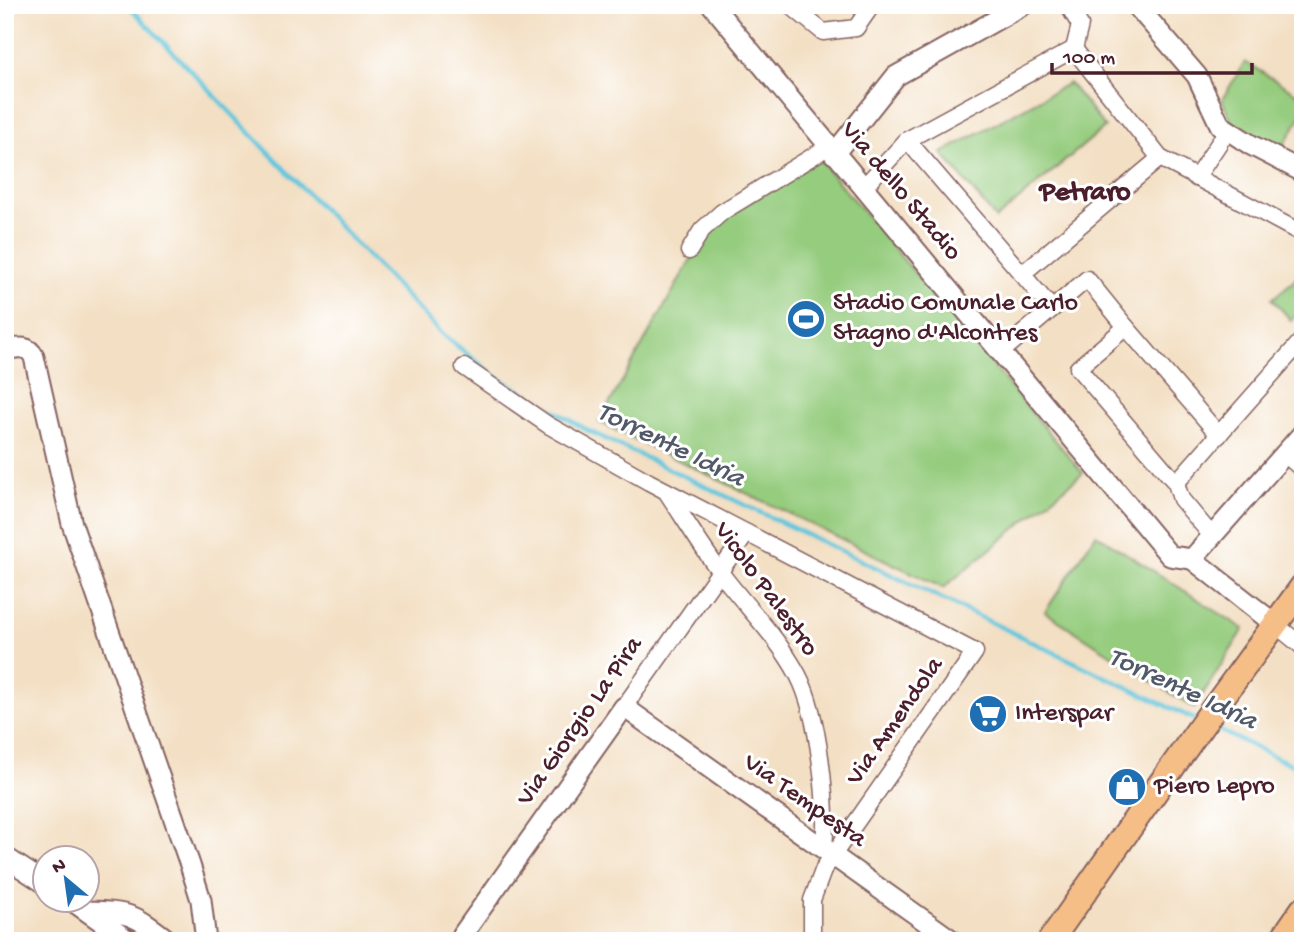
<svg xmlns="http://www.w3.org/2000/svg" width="1308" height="946" viewBox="0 0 1308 946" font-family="'Gochi Hand',sans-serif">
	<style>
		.green { fill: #95cc7e; stroke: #707654; stroke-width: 2 }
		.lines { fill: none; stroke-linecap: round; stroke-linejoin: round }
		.stream { stroke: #60c6dd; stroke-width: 4.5 }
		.minor-casing { stroke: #856260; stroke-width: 19 }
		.tertiary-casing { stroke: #856260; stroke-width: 23 }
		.primary-casing { stroke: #856260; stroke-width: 28 }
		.minor { stroke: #fff; stroke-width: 16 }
		.tertiary { stroke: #fff; stroke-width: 19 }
		.primary { stroke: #f6be87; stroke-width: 24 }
		.labels { text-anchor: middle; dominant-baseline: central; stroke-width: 6; stroke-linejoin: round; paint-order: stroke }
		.street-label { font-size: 26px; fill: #4a1f2b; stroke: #fff }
		.poi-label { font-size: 26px; fill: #4a1f2b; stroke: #fff; text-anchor: start }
		.neighbourhood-label { font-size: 28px; font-weight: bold; fill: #4a1f2b; stroke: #fff }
		.water-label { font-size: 28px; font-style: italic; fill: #525969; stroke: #fff }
	</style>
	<rect width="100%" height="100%" fill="#fff"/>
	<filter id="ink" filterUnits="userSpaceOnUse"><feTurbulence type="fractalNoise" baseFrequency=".0143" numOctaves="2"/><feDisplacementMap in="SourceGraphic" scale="14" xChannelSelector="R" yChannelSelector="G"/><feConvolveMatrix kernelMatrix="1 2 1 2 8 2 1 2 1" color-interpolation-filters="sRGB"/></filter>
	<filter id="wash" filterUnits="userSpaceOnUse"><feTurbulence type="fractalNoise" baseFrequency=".00686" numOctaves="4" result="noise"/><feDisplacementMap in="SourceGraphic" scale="28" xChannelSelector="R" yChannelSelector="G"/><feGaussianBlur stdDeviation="1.57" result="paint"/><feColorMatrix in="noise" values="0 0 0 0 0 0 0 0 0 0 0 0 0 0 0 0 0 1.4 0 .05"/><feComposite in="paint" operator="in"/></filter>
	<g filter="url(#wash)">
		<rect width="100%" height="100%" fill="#f3dfc3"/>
		<g class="green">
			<polygon points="1245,62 1303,97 1303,113 1281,150 1232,124 1222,99"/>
			<polygon points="1069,83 1105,127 996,219 942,153"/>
			<polygon points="819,159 1083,473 943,588 599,422 699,245 724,218"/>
			<polygon points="1303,273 1303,310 1291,320 1272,299"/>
			<polygon points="1096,534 1244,629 1194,708 1045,612"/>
		</g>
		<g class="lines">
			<g class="stream">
				<polyline points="128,5 441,333 495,376 589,431 1194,719"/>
				<polyline points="1212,727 1303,770"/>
			</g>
		</g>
	</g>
	<g filter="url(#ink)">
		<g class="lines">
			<g class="minor-casing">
				<g id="minor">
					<polyline points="790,5 823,32 856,28 872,5"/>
					<polyline points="1068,5 1080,25 1074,49"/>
					<polyline points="1196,178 1227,131"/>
					<polyline points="863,188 907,140"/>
					<polyline points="689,251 702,230 722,212 828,147"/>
					<polyline points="1022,274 1160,158"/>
					<polyline points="1126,327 1219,435"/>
					<polyline points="1000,353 1052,309"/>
					<polyline points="464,367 548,425 649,482 975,652 824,868 812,900 812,941"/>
					<polyline points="1285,454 1303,470"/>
					<polyline points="1176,483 1303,339"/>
					<path d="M666,491C684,518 701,546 720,572C745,606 778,637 798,675C819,715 828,803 824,849"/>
					<polyline points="1212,536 1181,499 1176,483 1078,368 1126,327 1087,279 1052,309 907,140 1074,49 1160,158 1303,234"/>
					<polyline points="1276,625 1303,647"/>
					<polyline points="624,707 747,533"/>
				</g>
			</g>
			<g class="tertiary-casing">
				<g id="tertiary">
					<polyline points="712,5 1170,556 1192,559"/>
					<polyline points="1136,5 1197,76 1220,125 1251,145 1303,172"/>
					<polyline points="834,154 896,76 1023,5"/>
					<path d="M5,350C17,348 28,344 34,357L72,524L190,865L201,900L206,941"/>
					<polyline points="1192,559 1303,433"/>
					<polyline points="1192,559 1276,625"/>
					<polyline points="5,857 46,884"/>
					<polyline points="71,900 129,941"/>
					<path d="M87,911C130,912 134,914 169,941"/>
					<polyline points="458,941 624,707 953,941"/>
				</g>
			</g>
			<g class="primary-casing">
				<g id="primary">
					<polyline points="1050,941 1209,715 1303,586"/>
					<polyline points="1281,941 1303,909"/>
				</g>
			</g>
			<use href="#minor" class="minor"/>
			<use href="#tertiary" class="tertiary"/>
			<use href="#primary" class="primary"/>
		</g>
	</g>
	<defs>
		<g id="stadium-disc" transform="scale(2.0125)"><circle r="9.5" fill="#1f6fb2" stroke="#fff"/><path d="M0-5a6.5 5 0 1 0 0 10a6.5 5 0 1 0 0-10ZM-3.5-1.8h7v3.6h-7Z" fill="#fff"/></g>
		<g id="supermarket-disc" transform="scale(2.0125)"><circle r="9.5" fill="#1f6fb2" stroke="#fff"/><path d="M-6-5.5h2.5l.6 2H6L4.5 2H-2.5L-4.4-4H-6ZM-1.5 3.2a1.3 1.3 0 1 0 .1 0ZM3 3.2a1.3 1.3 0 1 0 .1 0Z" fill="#fff"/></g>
		<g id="shop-disc" transform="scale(2.0125)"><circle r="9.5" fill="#1f6fb2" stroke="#fff"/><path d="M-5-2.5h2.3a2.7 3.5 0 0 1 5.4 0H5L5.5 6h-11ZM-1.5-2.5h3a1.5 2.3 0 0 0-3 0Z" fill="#fff"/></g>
	</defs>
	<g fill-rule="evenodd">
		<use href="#stadium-disc" x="806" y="319"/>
		<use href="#supermarket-disc" x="988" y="714"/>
		<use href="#shop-disc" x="1127" y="787"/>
	</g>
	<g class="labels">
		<g class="street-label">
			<text transform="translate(900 192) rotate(50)">Via dello Stadio</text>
			<text transform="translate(765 590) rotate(54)">Vicolo Palestro</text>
			<text transform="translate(581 722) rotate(-55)">Via Giorgio La Pira</text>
			<text transform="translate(896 722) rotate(-55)">Via Amendola</text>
			<text transform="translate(804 802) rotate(35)">Via Tempesta</text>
		</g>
		<g class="poi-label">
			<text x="833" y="304">Stadio Comunale Carlo<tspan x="833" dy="30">Stagno d'Alcontres</tspan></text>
			<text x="1015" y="714">Interspar</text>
			<text x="1154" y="787">Piero Lepro</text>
		</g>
		<g class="neighbourhood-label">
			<text x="1085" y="193">Petraro</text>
		</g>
		<g class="water-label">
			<text transform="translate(670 446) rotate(26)">Torrente Idria</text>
			<text transform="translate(1182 690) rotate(25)">Torrente Idria</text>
		</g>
	</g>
	<rect width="1308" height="946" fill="none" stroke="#fff" stroke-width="28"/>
	<g transform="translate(66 879) rotate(331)"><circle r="33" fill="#ffffff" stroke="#b7a5aa" stroke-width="2"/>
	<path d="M0-5L12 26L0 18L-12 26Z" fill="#1f6fb2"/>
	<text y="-10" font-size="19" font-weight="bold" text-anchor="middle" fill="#4a1f2b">N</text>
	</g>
	<path d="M1052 63v10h200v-10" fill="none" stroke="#4a1f2b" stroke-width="3.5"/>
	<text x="1063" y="63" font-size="21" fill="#4a1f2b" stroke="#ffffff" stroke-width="5" paint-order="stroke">100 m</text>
</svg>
